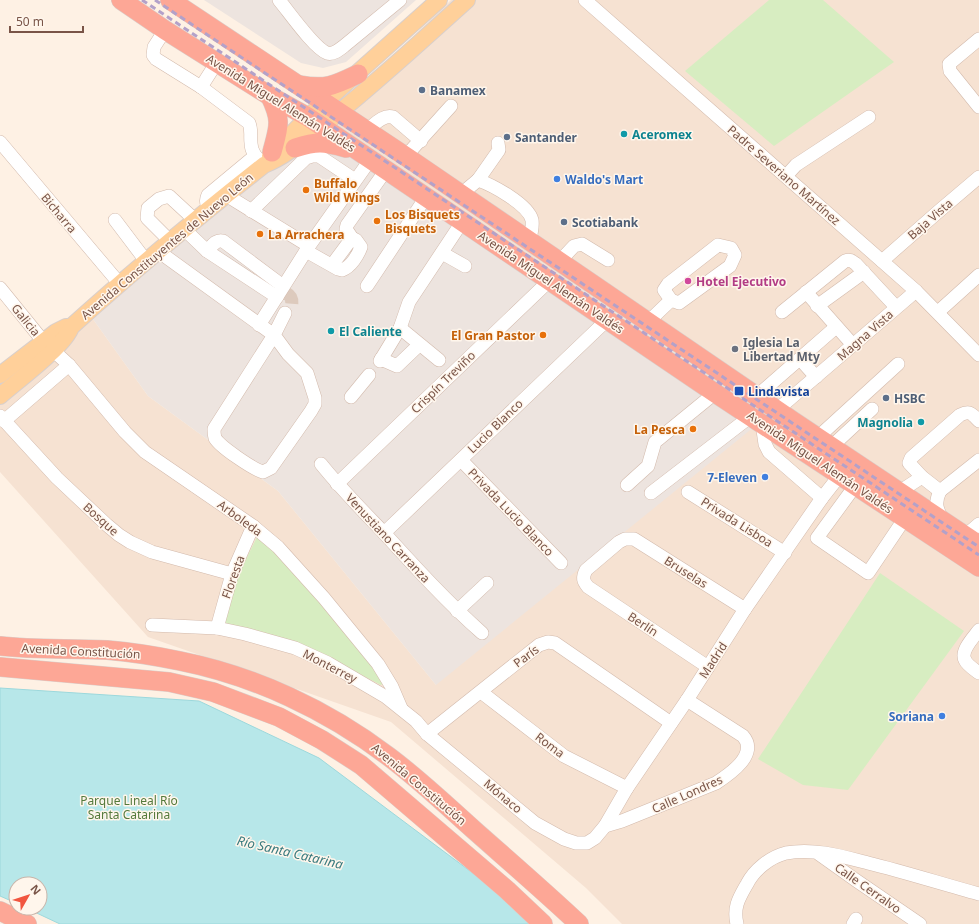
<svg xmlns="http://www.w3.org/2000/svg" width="979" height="924" viewBox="0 0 979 924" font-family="'Noto Sans',sans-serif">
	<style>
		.residential { fill: #f6e2d2 }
		.industrial { fill: #ede4df }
		.green { fill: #d7edc1 }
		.water { fill: #b7e7e9; stroke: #9cd8dc }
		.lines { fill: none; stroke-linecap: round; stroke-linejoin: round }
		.minor-tunnel { stroke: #ddcabd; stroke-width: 13; stroke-dasharray: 13 6; stroke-linecap: butt }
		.minor-casing { stroke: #d3baac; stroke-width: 14 }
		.major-casing { stroke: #d9cfcb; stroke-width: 18 }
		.highway-casing { stroke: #d9cfcb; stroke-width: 20 }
		.minor { stroke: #fff; stroke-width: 13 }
		.major { stroke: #ffd09a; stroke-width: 16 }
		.highway { stroke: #fda796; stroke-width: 19 }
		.rail { stroke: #b3a1c9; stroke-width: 3; stroke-dasharray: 6 4; stroke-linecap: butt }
		.service-dot { fill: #5c6f8a; stroke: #fff6ec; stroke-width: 1.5 }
		.culture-dot { fill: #0f9aa8; stroke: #fff6ec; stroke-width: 1.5 }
		.shop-dot { fill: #3f7fe0; stroke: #fff6ec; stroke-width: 1.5 }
		.food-dot { fill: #e8710a; stroke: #fff6ec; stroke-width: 1.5 }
		.hotel-dot { fill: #d1479c; stroke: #fff6ec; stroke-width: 1.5 }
		.worship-dot { fill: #6b7280; stroke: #fff6ec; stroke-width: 1.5 }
		.transit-dot { fill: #1a4fb4; stroke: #fff6ec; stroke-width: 1.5 }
		.labels { text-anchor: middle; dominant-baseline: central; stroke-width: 3; stroke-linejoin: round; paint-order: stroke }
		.service-label { font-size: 12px; font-weight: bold; fill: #4e5e75; stroke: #fff6ec; text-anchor: start }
		.street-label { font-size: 12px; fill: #795447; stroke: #fff6ec }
		.culture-label { font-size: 12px; font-weight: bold; fill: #0d838f; stroke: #fff6ec; text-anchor: start }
		.shop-label { font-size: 12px; font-weight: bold; fill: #366cbe; stroke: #fff6ec; text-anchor: end }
		.food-label { font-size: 12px; font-weight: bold; fill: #c56008; stroke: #fff6ec; text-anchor: start }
		.hotel-label { font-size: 12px; font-weight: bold; fill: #b23c85; stroke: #fff6ec; text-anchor: start }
		.worship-label { font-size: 12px; font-weight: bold; fill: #5b616d; stroke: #fff6ec; text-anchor: start }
		.transit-label { font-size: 12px; font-weight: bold; fill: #164399; stroke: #fff6ec; text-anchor: start }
		.park-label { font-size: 12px; fill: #547a3c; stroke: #fff6ec }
		.water-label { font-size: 13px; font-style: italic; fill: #3a7b7f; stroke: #fff6ec }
	</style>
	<rect width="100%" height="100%" fill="#fef1e4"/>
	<polygon class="residential" points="451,0 979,0 979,554 834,457 979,556 979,924 622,924 586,888 391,722 148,637 0,472 0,390 90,315 148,396 278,491 436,685 326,120"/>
	<g class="industrial">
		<polygon points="204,0 416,0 346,62 323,68 301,63"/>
		<polygon points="326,120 770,414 436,685 278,491 148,396 90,315"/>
	</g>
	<g class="green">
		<polygon points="769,0 823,0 894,62 774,146 685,71"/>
		<polygon points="257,537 261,537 290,567 381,676 384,683 381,685 324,656 224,624 237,577"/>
		<polygon points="880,573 964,631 848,790 803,785 758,759"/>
	</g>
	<polygon class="water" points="0,688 199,701 319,758 502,895 530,924 60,924 26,908 40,908 40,884 16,884 16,903 0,896"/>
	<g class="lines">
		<path class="minor-tunnel" d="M286,293C292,296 293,302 291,308"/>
		<g class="minor-casing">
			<g id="minor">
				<path d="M279,0C289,12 314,48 327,53C333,55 339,50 344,46L400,0"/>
				<polyline points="585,0 916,291 979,355"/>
				<path d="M165,30L154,47L153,55L156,59L201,87L249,123C252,130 250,136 251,143C251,153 258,159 264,165"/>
				<polyline points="979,39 949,64 950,71 979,107"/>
				<polyline points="201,87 217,62"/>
				<path d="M366,131C374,125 383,114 393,117L421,141"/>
				<polyline points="0,142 119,283"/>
				<polyline points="405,157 451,106"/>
				<polyline points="786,176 796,165 869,117"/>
				<polyline points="478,180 499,150 498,143"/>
				<polyline points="226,195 309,246 370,160"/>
				<path d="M460,195L478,180C492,185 528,204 532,220C533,227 531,235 529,242"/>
				<path d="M210,208C206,204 205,201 208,195L255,156"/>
				<polyline points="251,211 306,158 312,156 319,156 355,180"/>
				<polyline points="115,220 146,261"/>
				<polyline points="184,229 207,251 277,297"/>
				<polyline points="352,238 346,229 347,225 386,170"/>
				<polyline points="170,241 147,218 148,208 159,199 169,196 195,220"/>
				<polygon points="718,245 731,248 735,255 730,266 679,303 671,300 664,290 668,284"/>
				<path d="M158,251L274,335L288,354L307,373L315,398V404L311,411L271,468L263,472C253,469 220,447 215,438C214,435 214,432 214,429L274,335L285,313"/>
				<path d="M207,251C212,246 216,239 223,241L283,286"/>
				<path d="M306,251L338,269L342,270C351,267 358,255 361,247L356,240L352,238L332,265"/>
				<polyline points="442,253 465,266"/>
				<polyline points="882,261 939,211 979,177"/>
				<polyline points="559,262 574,246 582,244 608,260"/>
				<polyline points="367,286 426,197"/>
				<polyline points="0,288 43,341 69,365 125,432 145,452 253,526 278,547 324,598 378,664 392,687 401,708"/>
				<polyline points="806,292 853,345"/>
				<polyline points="817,306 864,272"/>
				<path d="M782,312L845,261C850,259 852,261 856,264L896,307"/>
				<polyline points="938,312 979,275"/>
				<polyline points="648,322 671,300"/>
				<polyline points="259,325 309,246"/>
				<polyline points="400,328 439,360"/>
				<polyline points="381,359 397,366 419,345"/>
				<polyline points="800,359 816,377"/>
				<polyline points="380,361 400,328 409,302 462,222"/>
				<polyline points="757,396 836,327"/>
				<polyline points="351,397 369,375"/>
				<polyline points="777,410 916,291"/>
				<polyline points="0,416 57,478 107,525 119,535 130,542 152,552 232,574"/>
				<polyline points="4,421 69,365"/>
				<path d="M979,421C972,414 970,410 960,415L911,458L909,463L922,477L940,491L979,460"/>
				<polyline points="762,423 765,444 769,452 822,498"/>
				<polyline points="817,438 898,364"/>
				<polyline points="831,447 872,409"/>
				<polyline points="461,460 561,563"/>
				<path d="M321,464C341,489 363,511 385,534C416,568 447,602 482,633"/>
				<polyline points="337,484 549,281"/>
				<polyline points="627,485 648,466 655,442 715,393"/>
				<polyline points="855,486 817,538 868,573 905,518"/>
				<path d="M940,491C934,504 937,509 943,521"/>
				<polyline points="688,492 785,553"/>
				<polyline points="899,492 922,477"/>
				<polyline points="651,493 751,416"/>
				<polyline points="384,533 607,320"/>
				<polyline points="965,536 979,524"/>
				<polyline points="457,611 487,583"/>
				<polyline points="152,625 217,628 245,634 295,648 328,663 386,697 416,721 427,734 535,823 564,839 576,843 587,843 595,838 605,826 627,788 687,700 745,609 822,498 840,475"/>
				<polyline points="217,628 232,574 253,526"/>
				<path d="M979,630C974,637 960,651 965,660C967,665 975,670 979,673"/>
				<path d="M708,667L588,587C583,581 582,578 586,570L619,542L625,539H634L745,609"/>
				<polyline points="481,692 564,756 627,788"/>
				<polyline points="427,734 539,645 548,642 555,643 671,723"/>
				<path d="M605,826L622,821L716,783C730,774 759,754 743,736L687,700"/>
				<polyline points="819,854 857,881 920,924"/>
				<path d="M737,924C733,907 739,898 747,884C754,870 770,857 786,853C814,848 841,856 868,863C905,872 942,884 979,894"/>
				<polyline points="853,924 856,919"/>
			</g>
		</g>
		<g class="major-casing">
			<g id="major">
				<polyline points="270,156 308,117 439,0"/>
				<polyline points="0,375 56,332 66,327 71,327"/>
				<path d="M0,396C17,381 65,346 71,327C133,271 198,217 264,165C286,156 303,141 322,126C372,87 419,43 467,0"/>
			</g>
		</g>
		<g class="highway-casing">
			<g id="highway">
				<polyline points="121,0 165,30 270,96 308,117 715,393 979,567"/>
				<polyline points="170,0 408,158 793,421 979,545"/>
				<path d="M300,85C326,90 335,85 358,74"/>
				<path d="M270,96C282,121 279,126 272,152"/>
				<path d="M295,148C318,141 323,142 346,148"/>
				<path d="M0,646C35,650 71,648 107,650C131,652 156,656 180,661C255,676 327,710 388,756C419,779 446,805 474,830C509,861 545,892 579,924"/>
				<polyline points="0,667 169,682 213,692 279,717 322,740 361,765 507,890 543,924"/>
				<polyline points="0,911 27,924"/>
			</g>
		</g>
		<use href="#minor" class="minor"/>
		<use href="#major" class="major"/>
		<use href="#highway" class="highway"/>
		<g class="rail">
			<polyline points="142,0 979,555"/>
			<polyline points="155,0 979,547"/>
		</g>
	</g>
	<g class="service-dot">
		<circle cx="422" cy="90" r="4"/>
		<circle cx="507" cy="137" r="4"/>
		<circle cx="564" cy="222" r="4"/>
		<circle cx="886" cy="398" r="4"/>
	</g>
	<g class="culture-dot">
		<circle cx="624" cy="134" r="4"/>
		<circle cx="331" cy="331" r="4"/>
		<circle cx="921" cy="422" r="4"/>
	</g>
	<g class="shop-dot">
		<circle cx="557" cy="179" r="4"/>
		<circle cx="765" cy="477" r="4"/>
		<circle cx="942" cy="716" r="4"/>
	</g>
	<g class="food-dot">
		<circle cx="306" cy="190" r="4"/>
		<circle cx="377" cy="221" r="4"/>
		<circle cx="260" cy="234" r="4"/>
		<circle cx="543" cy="335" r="4"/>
		<circle cx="693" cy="429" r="4"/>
	</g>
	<circle class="hotel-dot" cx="688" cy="281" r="4"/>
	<circle class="worship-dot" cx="735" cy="349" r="4"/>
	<rect class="transit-dot" x="734" y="386" width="10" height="10" rx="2"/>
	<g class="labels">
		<g class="service-label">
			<text x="430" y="90">Banamex</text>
			<text x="515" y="137">Santander</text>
			<text x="572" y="222">Scotiabank</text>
			<text x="894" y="398">HSBC</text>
		</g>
		<g class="street-label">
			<text transform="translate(281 103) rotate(32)">Avenida Miguel Alemán Valdés</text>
			<text transform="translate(784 175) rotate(41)">Padre Severiano Martínez</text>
			<text transform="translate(59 213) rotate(50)">Bicharra</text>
			<text transform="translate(930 219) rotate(-41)">Baja Vista</text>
			<text transform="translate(167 246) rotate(-40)">Avenida Constituyentes de Nuevo León</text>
			<text transform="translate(551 282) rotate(34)">Avenida Miguel Alemán Valdés</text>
			<text transform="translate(26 320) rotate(51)">Galicia</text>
			<text transform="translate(865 335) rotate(-41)">Magna Vista</text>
			<text transform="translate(443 382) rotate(-44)">Crispín Treviño</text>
			<text transform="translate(495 426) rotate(-44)">Lucio Blanco</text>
			<text transform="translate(820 462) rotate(34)">Avenida Miguel Alemán Valdés</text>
			<text transform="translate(511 512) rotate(46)">Privada Lucio Blanco</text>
			<text transform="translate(240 518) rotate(36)">Arboleda</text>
			<text transform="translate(101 519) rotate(42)">Bosque</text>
			<text transform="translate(737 522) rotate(32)">Privada Lisboa</text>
			<text transform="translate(388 538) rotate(47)">Venustiano Carranza</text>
			<text transform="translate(686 572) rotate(32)">Bruselas</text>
			<text transform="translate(233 577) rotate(-70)">Floresta</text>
			<text transform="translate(643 624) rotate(33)">Berlín</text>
			<text transform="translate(81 651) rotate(3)">Avenida Constitución</text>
			<text transform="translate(526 656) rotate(-37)">París</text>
			<text transform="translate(713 660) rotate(-57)">Madrid</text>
			<text transform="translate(330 666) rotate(27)">Monterrey</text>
			<text transform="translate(550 745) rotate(37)">Roma</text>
			<text transform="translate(419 784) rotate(40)">Avenida Constitución</text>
			<text transform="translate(687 794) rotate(-24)">Calle Londres</text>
			<text transform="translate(503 796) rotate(40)">Mónaco</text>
			<text transform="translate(868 888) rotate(35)">Calle Cerralvo</text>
		</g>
		<g class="culture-label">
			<text x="632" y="134">Aceromex</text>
			<text x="339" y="331">El Caliente</text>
			<text x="913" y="422" text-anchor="end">Magnolia</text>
		</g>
		<g class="shop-label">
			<text x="565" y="179" text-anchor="start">Waldo's Mart</text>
			<text x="757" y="477">7-Eleven</text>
			<text x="934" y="716">Soriana</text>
		</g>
		<g class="food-label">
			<text x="314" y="183">Buffalo<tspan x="314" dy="14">Wild Wings</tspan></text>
			<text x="385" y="214">Los Bisquets<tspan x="385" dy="14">Bisquets</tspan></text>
			<text x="268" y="234">La Arrachera</text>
			<text x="535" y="335" text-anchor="end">El Gran Pastor</text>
			<text x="685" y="429" text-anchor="end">La Pesca</text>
		</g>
		<g class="hotel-label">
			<text x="696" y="281">Hotel Ejecutivo</text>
		</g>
		<g class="worship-label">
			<text x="743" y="342">Iglesia La<tspan x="743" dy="14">Libertad Mty</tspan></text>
		</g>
		<g class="transit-label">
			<text x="748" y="391">Lindavista</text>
		</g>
		<g class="park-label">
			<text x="129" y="800">Parque Lineal Río<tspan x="129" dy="14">Santa Catarina</tspan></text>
		</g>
		<g class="water-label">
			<text transform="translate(290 852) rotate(13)">Río Santa Catarina</text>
		</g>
	</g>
	<g transform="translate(28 896) rotate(51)"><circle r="19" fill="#fff6ec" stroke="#c9b5aa"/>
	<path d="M0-3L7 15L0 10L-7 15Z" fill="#f15640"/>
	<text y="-6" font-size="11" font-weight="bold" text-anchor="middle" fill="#795447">N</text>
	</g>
	<path d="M10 26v6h73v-6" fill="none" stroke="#795447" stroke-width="2"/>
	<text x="16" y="26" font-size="12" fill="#795447" stroke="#fff6ec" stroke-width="3" paint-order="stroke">50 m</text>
</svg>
